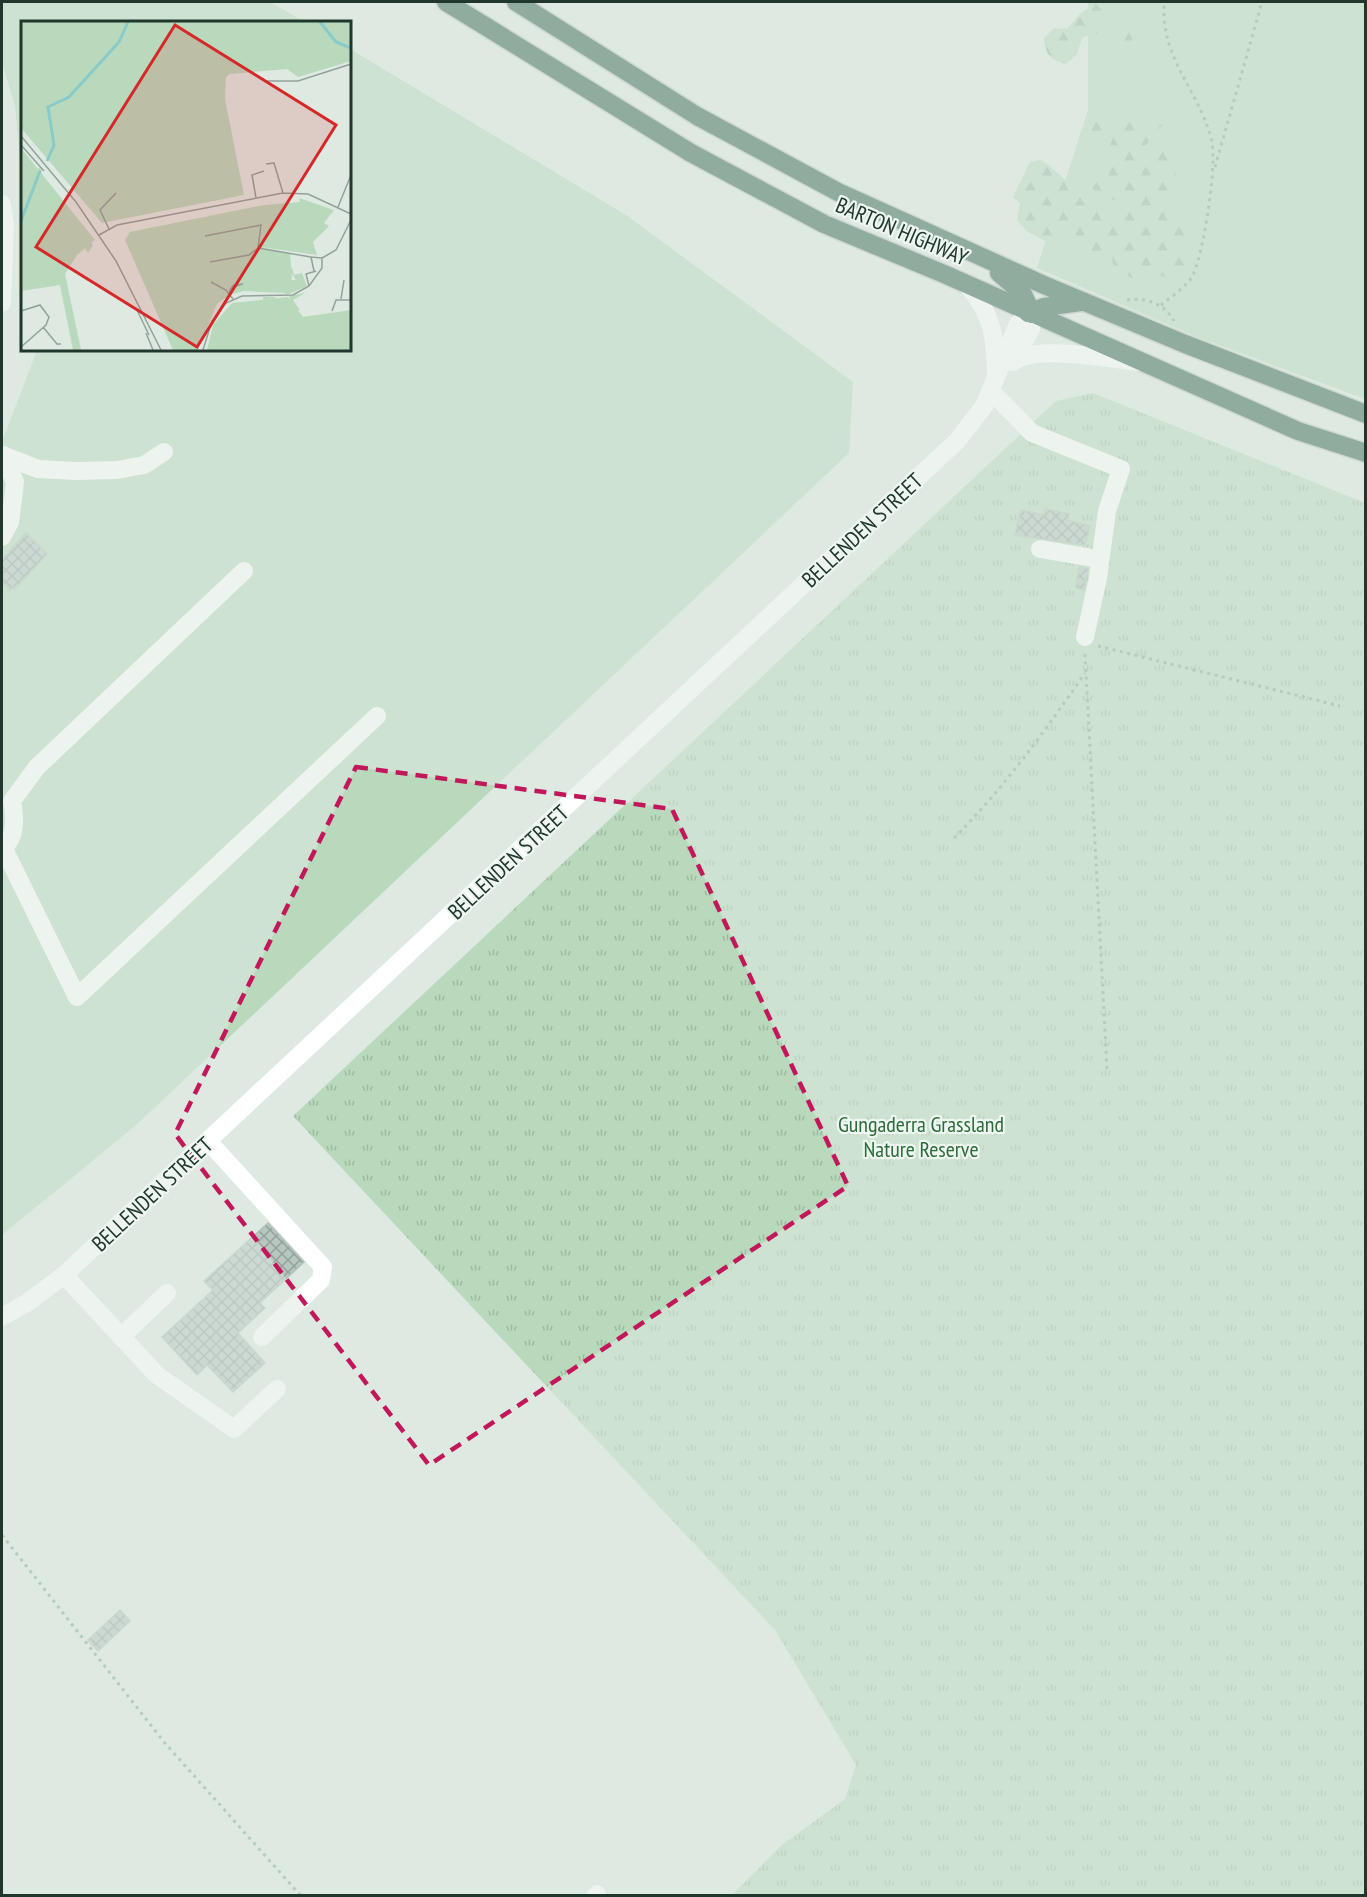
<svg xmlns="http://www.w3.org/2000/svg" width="1367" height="1897" viewBox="0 0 1367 1897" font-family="'PT Sans Narrow',sans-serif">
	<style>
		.grass { fill: #b8d9bb }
		.forest { fill: url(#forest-firs) }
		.park { fill: url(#park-tufts) }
		.building { fill: url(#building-cross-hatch); stroke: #b1c2b8; stroke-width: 1.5 }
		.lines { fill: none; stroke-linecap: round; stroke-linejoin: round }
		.highway-casing { stroke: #bcc3c0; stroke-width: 21 }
		.path { stroke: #81ab95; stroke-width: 3; stroke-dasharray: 3 4.5; stroke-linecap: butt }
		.minor { stroke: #fff; stroke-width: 18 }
		.highway { stroke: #2f624d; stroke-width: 18 }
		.marked { fill: none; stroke: #c2185b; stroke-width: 4.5; stroke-dasharray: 12 8; stroke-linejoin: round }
		.labels { text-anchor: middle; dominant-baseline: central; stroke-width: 4.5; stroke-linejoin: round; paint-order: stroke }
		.street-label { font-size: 22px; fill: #21372d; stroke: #eef6f1 }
		.park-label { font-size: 22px; fill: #2e6b3a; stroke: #eef6f1 }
		.inset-river { fill: none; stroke: #89cbc9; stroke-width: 3 }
		.inset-road { fill: none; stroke: #92a29a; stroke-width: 1.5 }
		.view { fill: #d62828; fill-opacity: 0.15; stroke: #d62828; stroke-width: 3 }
		.inset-edge { fill: none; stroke: #21372d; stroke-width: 3 }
	</style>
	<defs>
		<pattern id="forest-firs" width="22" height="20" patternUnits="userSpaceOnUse" patternTransform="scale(1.5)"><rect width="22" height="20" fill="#b8d9bb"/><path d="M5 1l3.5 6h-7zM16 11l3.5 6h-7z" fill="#9ebba1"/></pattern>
		<pattern id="park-tufts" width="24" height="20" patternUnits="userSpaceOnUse" patternTransform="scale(1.5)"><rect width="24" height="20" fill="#b8d9bb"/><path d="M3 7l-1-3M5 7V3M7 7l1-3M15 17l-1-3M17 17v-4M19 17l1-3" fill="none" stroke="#9ebba1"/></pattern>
		<pattern id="building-cross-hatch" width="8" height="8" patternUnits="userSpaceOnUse" patternTransform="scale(1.5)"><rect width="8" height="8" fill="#b7c6be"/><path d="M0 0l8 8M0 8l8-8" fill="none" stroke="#94a29b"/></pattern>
	</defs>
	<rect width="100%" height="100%" fill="#dee9e2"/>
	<g class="grass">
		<polygon points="2,2 270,2 305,22 22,22 22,178 15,106 2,62"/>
		<polygon points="1088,2 1365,2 1365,399 1197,337 1037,268 1088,110"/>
		<polygon points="350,49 626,215 853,382 849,453 134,1127 2,1235 2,442 37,350 350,350"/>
	</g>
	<g class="forest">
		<path d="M1095,3L1105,13L1098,33L1083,37L1076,55L1066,64C1050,60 1045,54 1044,38L1054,28L1067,29L1080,14Z"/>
		<path d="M1121,26C1133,34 1135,41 1131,54L1124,58L1117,32Z"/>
		<circle cx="1095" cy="125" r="10"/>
		<path d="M1154,116L1162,125L1141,151L1145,157L1160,149L1173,158L1176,173L1167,193L1191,231C1187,246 1193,258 1189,273L1179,280L1161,276L1132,278L1114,269L1112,258L1106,254L1088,258L1066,241H1045L1028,232L1017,220L1020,203L1013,197L1030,162L1041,160C1069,178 1083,209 1120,207L1123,203L1100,196L1090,186L1093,176L1105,161L1116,128L1136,117Z"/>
	</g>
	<polygon class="park" points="1093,393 1365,503 1365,1895 732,1895 782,1845 845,1799 856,1765 775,1630 293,1116 1056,401"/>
	<g class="building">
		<polygon points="1045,509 1069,514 1067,520 1090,526 1085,545 1015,535 1021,510 1044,515"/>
		<polygon points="26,533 47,554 15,589 13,587 10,590 2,582 2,560"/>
		<polygon points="1079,567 1088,569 1084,590 1076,588"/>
		<polygon points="268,1223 304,1262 260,1303 265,1308 238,1333 265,1363 233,1392 207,1365 197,1375 162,1337 213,1290 204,1281"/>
		<polygon points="120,1610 130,1621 98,1651 88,1640"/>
	</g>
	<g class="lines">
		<g class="highway-casing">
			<g id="highway">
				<polyline points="446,2 691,153 824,224 944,274 1298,431 1366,453"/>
				<polyline points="516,2 697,116 838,192 1044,285 1185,344 1366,414"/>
				<polyline points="999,273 1023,294 1032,314"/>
				<polyline points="1028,313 1044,307 1081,302"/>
			</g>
		</g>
		<g class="path">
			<polyline points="1215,167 1262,2"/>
			<path d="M1127,300C1146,297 1165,304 1174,321"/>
			<path d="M1161,305C1172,296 1188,286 1194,273C1204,249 1218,162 1211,138C1197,87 1161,60 1164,2"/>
			<polyline points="1098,646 1340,706"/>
			<polyline points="1085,654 1107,1069"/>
			<path d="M954,838C1004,788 1045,731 1085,673"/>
			<polyline points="2,1535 164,1742 301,1896"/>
		</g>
		<g class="minor">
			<polyline points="2,204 5,224 2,303"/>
			<path d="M967,285C993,315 995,335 996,374"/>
			<path d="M1013,362C1036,344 1109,359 1139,362"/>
			<polyline points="1013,362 1031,329 1032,314"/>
			<polyline points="992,392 1032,433 1121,469 1107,511 1098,578 1085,637"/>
			<polyline points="2,455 38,469 76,471 117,470 144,465 164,452"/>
			<polyline points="2,537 10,522 15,482 3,455"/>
			<polyline points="1040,549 1099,559"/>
			<polyline points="3,847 77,997 377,716"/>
			<path d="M2,848C17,838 15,816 12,801L37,767L244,571"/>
			<polyline points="209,1142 323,1267 321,1280 262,1337"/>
			<polyline points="64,1275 157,1375 234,1429 277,1389"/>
			<polyline points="2,1317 27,1303 64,1275 957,441 984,406 1018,324 1028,313"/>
			<polyline points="121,1337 167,1293"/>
			<polyline points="595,1896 597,1894"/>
		</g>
		<use href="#highway" class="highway"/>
	</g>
	<path d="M0 0H1367V1897H0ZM356,767L672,809L848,1186L429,1465L175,1134Z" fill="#dee9e2" fill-opacity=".55" fill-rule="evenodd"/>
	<path class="marked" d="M356,767L672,809L848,1186L429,1465L175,1134Z"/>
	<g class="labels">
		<g class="street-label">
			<text transform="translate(902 231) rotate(23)">BARTON HIGHWAY</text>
			<text transform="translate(862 530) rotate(-43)">BELLENDEN STREET</text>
			<text transform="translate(508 862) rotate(-43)">BELLENDEN STREET</text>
			<text transform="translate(152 1194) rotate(-43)">BELLENDEN STREET</text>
		</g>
		<g class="park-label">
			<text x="921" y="1124">Gungaderra Grassland<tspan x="921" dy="25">Nature Reserve</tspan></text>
		</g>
	</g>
	<g transform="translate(21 21)">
		<rect width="330" height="330" fill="#dee9e2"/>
		<path d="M0,127L74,219L56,234L44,253L60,329H52L39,264L0,270ZM278,177L313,189L303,202L308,205L292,221L296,234L240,226L269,232L271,257L264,272L222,270L209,274L196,283L177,329H152L104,219L109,211L243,184L279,181ZM267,276L282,296L330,289V329H186L192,304L211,282Z" fill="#b8d9bb"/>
		<path d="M33,170L37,187L25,200L17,191L31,187L26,179ZM56,207L72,224L67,232L60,220V226L49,228ZM267,247H271L273,254L281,252L286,265L266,274L262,271L269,259H275ZM284,272L272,279L279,289H274L273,299L268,300L262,293L272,286L268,275Z" fill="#b8d9bb"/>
		<path d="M18,146L21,149L13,177L0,202ZM242,276H254L260,291L250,295L243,293Z" fill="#b8d9bb"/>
		<path d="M0,1H330V40L277,56L266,48L208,53L205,56L204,78L223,174L81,202L0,107Z" fill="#b8d9bb"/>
		<path class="inset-river" d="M299,1L315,21L330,27M26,140L33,124L27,86L48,76L98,21L107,1M0,200L19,150"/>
		<path class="inset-road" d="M244,60H277L330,43M0,115L55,181L95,240L140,329M0,124L23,150M245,143L253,142L262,172M235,177L231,154L243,150M317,186L330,154M88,208L79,189L95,172M78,214L96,204L262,172L287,173L330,193M184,215L240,204L237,227M189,241L228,234L237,227L290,236M293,250L290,236L301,237M190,261L205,269L212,278M288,265L285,253L295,250M209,273V269L211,266L213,264L222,263L211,266M320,278L323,259M116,289L128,314M0,290L19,284L28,296L25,304L0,326M311,290L315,279H330M22,306L36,323H40M125,312L132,329M182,329L191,300L205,282L221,275L272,274L288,265L301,247V237L315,229L330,199"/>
		<path class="view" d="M154,4L315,104L176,326L15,226Z"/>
		<rect width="330" height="330" class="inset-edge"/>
	</g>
	<rect width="1367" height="1897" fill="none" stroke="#21372d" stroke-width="6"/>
</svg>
